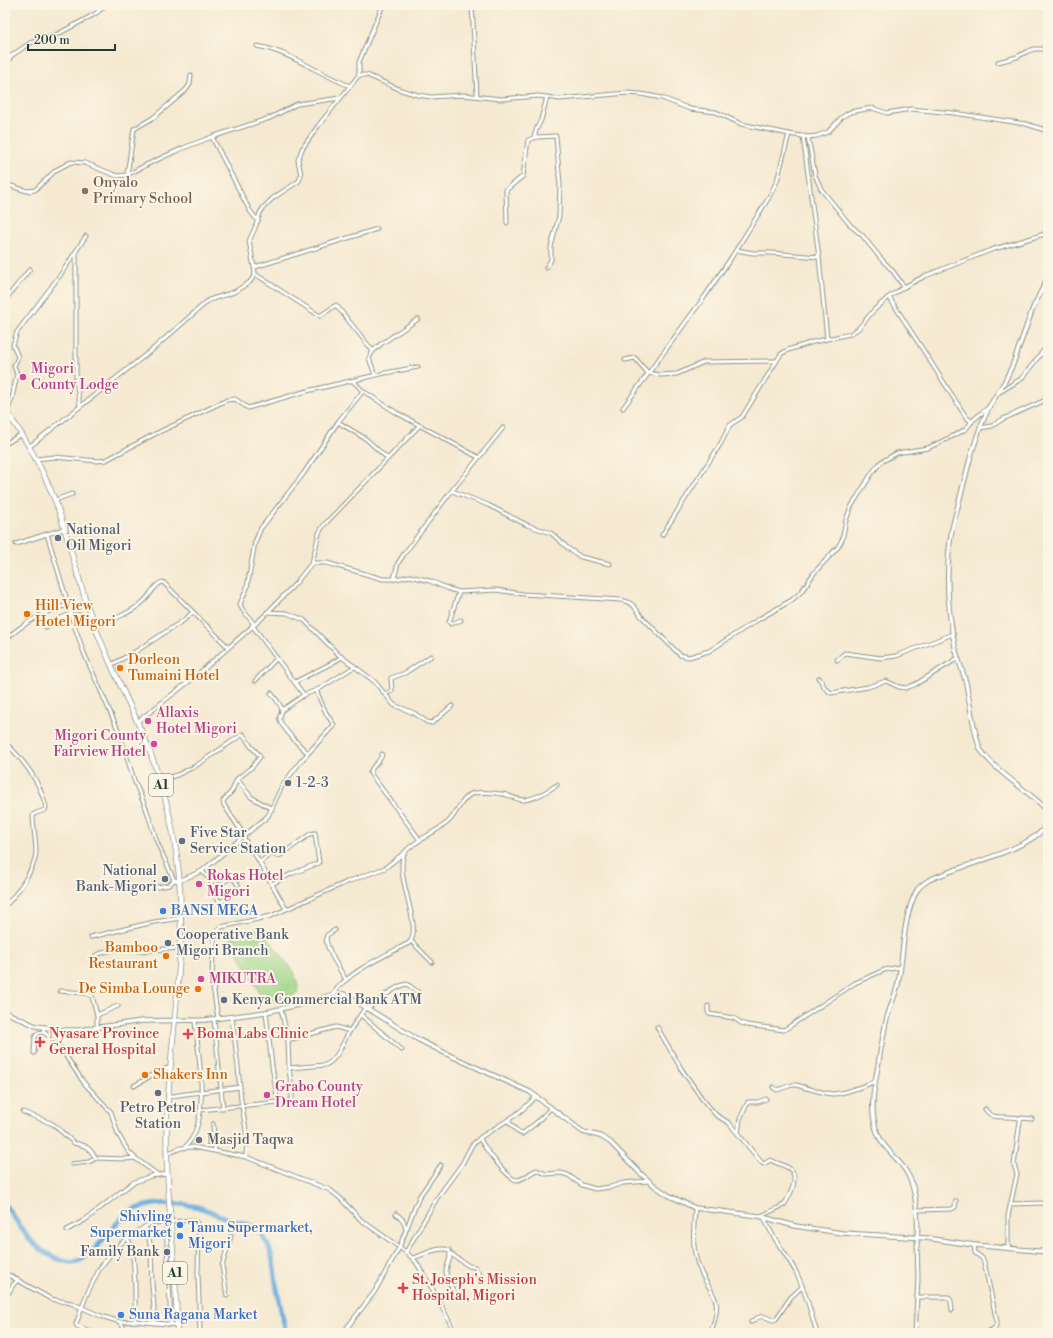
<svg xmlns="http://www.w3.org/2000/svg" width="1053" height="1338" viewBox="0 0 1053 1338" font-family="'Libre Bodoni',serif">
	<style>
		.green { fill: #9fd78a; stroke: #5f8a5f }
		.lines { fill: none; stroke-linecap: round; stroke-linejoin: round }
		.river { stroke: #68aede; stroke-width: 5 }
		.minor-casing { stroke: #8a9382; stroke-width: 5 }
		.tertiary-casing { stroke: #8a9382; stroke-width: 5.5 }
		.trunk-casing { stroke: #8a9382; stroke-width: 6 }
		.minor { stroke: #fff; stroke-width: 3 }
		.tertiary { stroke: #fff; stroke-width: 3.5 }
		.trunk { stroke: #fff; stroke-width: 4.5 }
		.education-dot { fill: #8d6e63; stroke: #fcf5e5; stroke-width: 1.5 }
		.hotel-dot { fill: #d1479c; stroke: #fcf5e5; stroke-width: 1.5 }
		.service-dot { fill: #5c6f8a; stroke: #fcf5e5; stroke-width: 1.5 }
		.food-dot { fill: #e8710a; stroke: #fcf5e5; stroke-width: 1.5 }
		.shop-dot { fill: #3f7fe0; stroke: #fcf5e5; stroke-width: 1.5 }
		.health-dot { fill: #e0444e; stroke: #fcf5e5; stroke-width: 1.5 }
		.worship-dot { fill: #6b7280; stroke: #fcf5e5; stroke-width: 1.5 }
		.labels { text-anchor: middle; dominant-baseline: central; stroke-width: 4; stroke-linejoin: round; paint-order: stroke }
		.shield { fill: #fcf5e5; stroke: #617469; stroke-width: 1 }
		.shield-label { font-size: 13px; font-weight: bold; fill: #1f3d34 }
		.education-label { font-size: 14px; fill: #785e54; stroke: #fcf5e5; text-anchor: start }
		.hotel-label { font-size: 14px; fill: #b23c85; stroke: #fcf5e5; text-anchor: start }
		.service-label { font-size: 14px; fill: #4e5e75; stroke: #fcf5e5; text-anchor: start }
		.food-label { font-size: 14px; fill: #c56008; stroke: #fcf5e5; text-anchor: start }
		.shop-label { font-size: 14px; fill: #366cbe; stroke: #fcf5e5; text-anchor: start }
		.health-label { font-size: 14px; fill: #be3a42; stroke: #fcf5e5; text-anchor: start }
		.worship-label { font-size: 14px; fill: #5b616d; stroke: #fcf5e5; text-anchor: start }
	</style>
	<rect width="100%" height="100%" fill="#fcf5e5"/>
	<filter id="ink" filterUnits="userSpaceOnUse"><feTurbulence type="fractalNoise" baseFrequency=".025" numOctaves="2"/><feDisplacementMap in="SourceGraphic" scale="8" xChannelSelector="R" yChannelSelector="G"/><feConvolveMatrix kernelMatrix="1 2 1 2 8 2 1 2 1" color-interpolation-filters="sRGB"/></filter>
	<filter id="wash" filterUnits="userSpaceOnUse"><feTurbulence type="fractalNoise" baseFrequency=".012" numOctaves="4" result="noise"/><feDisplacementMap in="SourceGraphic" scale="16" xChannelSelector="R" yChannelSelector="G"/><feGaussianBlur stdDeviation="0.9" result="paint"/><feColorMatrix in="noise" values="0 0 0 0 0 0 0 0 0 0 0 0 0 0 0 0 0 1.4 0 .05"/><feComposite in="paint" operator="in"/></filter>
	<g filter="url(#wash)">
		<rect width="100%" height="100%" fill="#f5e9d1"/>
		<polygon class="green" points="262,928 263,932 294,972 299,991 292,996 266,1004 230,938"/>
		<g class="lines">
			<path class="river" d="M5,1205C22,1226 27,1245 54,1257C60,1260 68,1263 74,1262C95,1259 112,1222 130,1212C148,1201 178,1202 198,1207C208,1210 217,1215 226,1218C245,1225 254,1221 266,1241C273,1253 274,1269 276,1283C279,1300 282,1316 286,1333"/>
		</g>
	</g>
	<g filter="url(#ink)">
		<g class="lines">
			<g class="minor-casing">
				<g id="minor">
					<polyline points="472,5 477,96"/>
					<path d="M257,46C291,52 318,74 350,86"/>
					<polyline points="998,62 1017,57 1028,51 1034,49 1048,49"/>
					<polyline points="5,67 11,56 30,43 58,34 95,14 106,5"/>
					<polyline points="359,75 359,62 383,5"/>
					<polyline points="803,136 819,257"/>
					<polyline points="212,137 250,211 258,221"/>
					<polyline points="534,137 537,128 541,120 547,97"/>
					<polyline points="808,137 815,175 821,189 851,226 862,235 882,260 892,270 904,287"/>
					<polyline points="127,175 134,129 153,118 186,90 190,84 191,75"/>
					<polyline points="5,184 27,191 35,190 56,170 71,162 85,163 117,176 127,175 148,164 183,148 212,137 270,118 297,104 341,98"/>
					<polyline points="507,223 506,190 523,176 528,140 537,137 556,136 560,185 559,216 551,247 551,260 546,268"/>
					<polyline points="736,250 753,253 771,253 819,257 827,339"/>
					<polyline points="76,252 76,379 80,406"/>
					<polyline points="255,267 377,229"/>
					<polyline points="255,274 320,316 336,305 373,351 369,358 375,375"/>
					<polyline points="889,297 966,417 972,422"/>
					<polyline points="5,300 30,269"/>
					<polyline points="373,351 381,344 418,319"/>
					<polyline points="625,360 635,358 648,373 660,375 677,374 704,362 776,361"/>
					<polyline points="353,381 363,391 397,413 478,457"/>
					<polyline points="363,391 338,422 366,439 387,458"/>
					<polyline points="998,393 1021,379 1048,345"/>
					<polyline points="623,408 705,296 731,258 768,199 777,181 789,134"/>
					<polyline points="7,413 12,398 17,374 14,366 18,357 13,345 17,332 61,274 86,236"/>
					<polyline points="980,428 992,426 1003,419 1048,399"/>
					<polyline points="5,444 22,434"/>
					<polyline points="29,447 153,349 209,300 234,292 250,282 254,276 255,272 249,241 255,228 260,213 264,207 273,198 299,181 301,175 298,160 302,149 318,126 359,75 367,75 401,90 418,95 431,97 463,95 501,99 539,96 560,99 627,93 641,94 662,98 690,109 716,112 741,124 789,134 808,137 817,136 828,132 842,117 850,112 872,108 887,113 911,109 954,113 1026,124 1048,131"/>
					<polyline points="36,459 54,457 98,461 106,460 155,434 227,400 235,399 248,408 307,391 385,373 418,367"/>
					<polyline points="452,491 488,505 527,525 551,533 569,549 581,557 610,564"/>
					<polyline points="56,502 58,499 72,494"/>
					<polyline points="47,534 64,529"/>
					<polyline points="662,535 721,443 730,425 742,417 781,354 788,350 813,342 850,334 858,329 874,310 889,297 904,287 925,276 991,250 1048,233"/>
					<polyline points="16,544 47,534 71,614"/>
					<polyline points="312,563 319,533 324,525 419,426"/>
					<polyline points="394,579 398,563 404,554 450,493 503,428"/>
					<polyline points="459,592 449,622 451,624 461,620"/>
					<polyline points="267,612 287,613 304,620 339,655 374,681 394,705 414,713 427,722 432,723 452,706"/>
					<polyline points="71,616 84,653 119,732 134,780 146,808 157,842 174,880 179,881 202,871 268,816 282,786 301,761 334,725 326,713 316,690"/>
					<polyline points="254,624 242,609 240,604 247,588 255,542 261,528 304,473 338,422"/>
					<polyline points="252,625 304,695"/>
					<path d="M46,627L56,620L71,614V616C80,613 84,615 92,620"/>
					<path d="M95,627C109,622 134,611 144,601C150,596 155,583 163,582L228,647"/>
					<path d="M5,640C24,623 43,611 68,605"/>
					<polyline points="837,660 845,653 881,658 896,656 953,634"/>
					<polyline points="111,665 135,652 184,620 193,612"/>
					<polyline points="819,678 825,688 831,693 868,687 886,681 899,687 906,688 916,684 958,658"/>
					<polyline points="255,681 277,658"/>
					<polyline points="295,682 330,664 342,657"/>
					<path d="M271,693C274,697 282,705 282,711C281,714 279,717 280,720C281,727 302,748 308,753"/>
					<polyline points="385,694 392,691 391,678 405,673 431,656"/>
					<polyline points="282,710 304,695 319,689 354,667"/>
					<polyline points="137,722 196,676 262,618 295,584 311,564 314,563 327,563 383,579 396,579 410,576 430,581 449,589 459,592 496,590 523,594 621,600 628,602 634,606 642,617 680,655 689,657 709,651 759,619 792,600 801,592 814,573 838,547 842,540 846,520 851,507 872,473 881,462 897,453 928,448 955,435 966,429 973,420 989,407"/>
					<path d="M5,742C24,761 40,781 46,807L45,810L36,813L33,815C33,827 36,840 36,852C35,869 17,894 5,906"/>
					<path d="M382,754C381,762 372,765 370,773L420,840"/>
					<polyline points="237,779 251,797 272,809"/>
					<polyline points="159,780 177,775 194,767 243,734 250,745 259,755 260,757 252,767 237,779 232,791 223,801 224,805 244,835"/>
					<polyline points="1043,806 1048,800"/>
					<polyline points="243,837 257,858 286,909"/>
					<polyline points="260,862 271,854 277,856 281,855 310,834 315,833 319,863 291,874 272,884"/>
					<polyline points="202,871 210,880 219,902 225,900"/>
					<polyline points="124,881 123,885 125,888 134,891 169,885 174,880"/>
					<polyline points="214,888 230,878 234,879 238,885"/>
					<path d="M335,930L327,935C322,944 341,971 346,980"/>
					<polyline points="91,937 154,922 181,918"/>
					<polyline points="411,941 432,962"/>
					<polyline points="213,950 212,980 218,1018"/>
					<polyline points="180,953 203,950 213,950 215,934 221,927 271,916 347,882 385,868 404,853"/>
					<path d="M96,955C108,951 127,943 138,951L180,948"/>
					<polyline points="60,991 85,993 92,996 97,1015 97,1028"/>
					<path d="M333,994C346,973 386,955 409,943C424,928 394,876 404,854C408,844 438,831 448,822C457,814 460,800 471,794C477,791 499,793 507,795C512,797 518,800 524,800C536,799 547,791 557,785"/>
					<polyline points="708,1006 708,1012 709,1014 734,1018 741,1023 747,1025 784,1030 855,983 884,970 900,967"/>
					<path d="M367,1009C377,1002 396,985 407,984L419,993"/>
					<polyline points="266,1012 272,1066 278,1102"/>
					<polyline points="97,1015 118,1006"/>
					<polyline points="361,1015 402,1050"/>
					<polyline points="232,1017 238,1067 241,1100 246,1130 247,1141 246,1157"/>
					<polyline points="214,1019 223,1108"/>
					<path d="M657,1027L682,1070L703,1100L716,1115L729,1123L762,1163L764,1164L770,1160C774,1162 787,1166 790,1169C800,1178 789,1197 784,1205L761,1216"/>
					<polyline points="44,1028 43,1032 55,1040 84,1083 111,1112 118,1134 128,1151 135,1158 158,1175"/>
					<polyline points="234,1037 287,1033"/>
					<polyline points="288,1040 336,1027 350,1031"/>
					<polyline points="34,1053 35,1037 38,1033 43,1032"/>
					<path d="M289,1068L325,1065C337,1061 343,1042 349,1032C354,1024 360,1016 365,1008"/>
					<polyline points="134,1086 152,1075 170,1067"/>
					<path d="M773,1087L777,1090L792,1085H796C808,1088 821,1093 833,1094C842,1094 868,1085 875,1081"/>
					<path d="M536,1096C522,1113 503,1123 484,1135L480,1138C483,1147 509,1180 517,1180C524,1180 530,1172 537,1170L546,1174L561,1173L568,1175L582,1185L595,1189L611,1187L623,1183L649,1181"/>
					<polyline points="168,1097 178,1095 240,1087"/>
					<path d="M985,1109C994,1123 1008,1113 1021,1119"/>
					<polyline points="200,1110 278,1102 289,1101 292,1099 292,1092 289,1068 288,1040 281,1009"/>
					<polyline points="23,1112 53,1124 74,1143 85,1146 90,1150 96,1158 125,1159 135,1158"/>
					<polyline points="508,1121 518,1132 522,1134 536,1123 551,1108"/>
					<polyline points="213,1124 215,1150"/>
					<polyline points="738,1134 740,1119 748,1102 758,1102 766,1099"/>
					<path d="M185,1147C212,1123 198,1053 195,1021"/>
					<polyline points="166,1154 181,1148 193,1147 246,1157 330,1190 340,1198 361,1220 406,1252 416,1262 436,1295 455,1333"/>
					<polyline points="72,1164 89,1162 96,1158"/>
					<polyline points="1010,1204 1044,1203"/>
					<path d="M695,1208C694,1225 692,1242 696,1258C704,1293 728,1292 710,1333"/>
					<polyline points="917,1210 952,1209 955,1207 956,1201"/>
					<polyline points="396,1214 403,1220 406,1229"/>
					<path d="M764,1217C772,1239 787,1254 797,1274C806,1293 811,1313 817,1333"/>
					<polyline points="166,1222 171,1324"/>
					<path d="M145,1227C153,1242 151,1268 152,1285C153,1298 155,1310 154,1323"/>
					<polyline points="67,1230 85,1220 132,1183 151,1176 167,1174"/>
					<polyline points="974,1245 975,1253 982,1258 984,1262 997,1322 995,1328 986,1333"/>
					<polyline points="1008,1248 1008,1216 1017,1174 1014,1165 1020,1121 1022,1118 1032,1119"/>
					<polyline points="406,1252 437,1198 462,1164 472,1145 481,1137"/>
					<polyline points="451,1254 469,1266 475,1267 480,1276"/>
					<path d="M413,1258C424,1255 438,1246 449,1250C453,1257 446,1265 446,1272C447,1278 451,1287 455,1293L459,1294L462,1293"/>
					<polyline points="5,1273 51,1299 71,1303 101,1316 120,1322 127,1333"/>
					<polyline points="227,1296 222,1266 231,1236"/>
					<polyline points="917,1297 948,1297 951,1301 952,1310"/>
					<polyline points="5,1299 13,1285 18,1280"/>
					<polyline points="135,1321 177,1325"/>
					<path d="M120,1322L135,1321C135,1305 137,1249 127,1238"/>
					<polyline points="751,1322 757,1318 763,1316 773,1320 776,1319 791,1297 802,1287"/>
					<polyline points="96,1333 77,1326 76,1324 86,1296 100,1268 114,1250 127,1238 151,1223 171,1222 190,1220 196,1222 199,1227 198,1272 200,1333"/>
					<polyline points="343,1333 375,1291 399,1248 419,1197 441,1165"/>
					<polyline points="915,1333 918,1279 917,1238"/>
				</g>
			</g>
			<g class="tertiary-casing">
				<g id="tertiary">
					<path d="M1048,277L1033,308L1013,364L1005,381L989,407L980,428L971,455L952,529C945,569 947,611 956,651C959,662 963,672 966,683C970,705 973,728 980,749C996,772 1023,787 1043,806L1048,814"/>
					<polyline points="5,1012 36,1026 64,1030 79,1030 142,1021 205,1020 266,1012 307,1003 333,994 344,994 417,1039 449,1055 530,1092 583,1132 600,1136 610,1142 639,1172 655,1186 668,1195 695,1208 759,1216 795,1226 842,1233 926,1238 974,1245 1048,1252"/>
					<path d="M917,1238C919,1221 916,1187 907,1173C894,1151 879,1149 874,1120C870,1099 877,1075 880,1054C882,1042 884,1030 887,1018C890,1007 895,996 898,984C904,954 902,920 916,892C919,886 924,883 929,880C958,866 1031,850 1048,824"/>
				</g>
			</g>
			<g class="trunk-casing">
				<path id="trunk" d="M5,410C26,438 43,470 56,503C69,539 77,577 90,613C105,656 126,695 144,737C157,768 167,800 173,833C192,927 171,1023 167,1117C164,1189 177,1261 177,1333"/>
			</g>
			<use href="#minor" class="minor"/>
			<use href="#tertiary" class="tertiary"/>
			<use href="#trunk" class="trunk"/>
		</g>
	</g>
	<circle class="education-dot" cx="85" cy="191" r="4"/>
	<g class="hotel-dot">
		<circle cx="23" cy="377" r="4"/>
		<circle cx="148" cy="721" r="4"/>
		<circle cx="154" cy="744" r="4"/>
		<circle cx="199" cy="884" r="4"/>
		<circle cx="201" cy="979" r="4"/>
		<circle cx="267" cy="1095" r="4"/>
	</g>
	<g class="service-dot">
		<circle cx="58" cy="538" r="4"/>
		<circle cx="288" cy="783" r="4"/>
		<circle cx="182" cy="841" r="4"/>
		<circle cx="165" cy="879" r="4"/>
		<circle cx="168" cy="943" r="4"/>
		<circle cx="224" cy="1000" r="4"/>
		<circle cx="158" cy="1093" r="4"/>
		<circle cx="167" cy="1252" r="4"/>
	</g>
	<g class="food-dot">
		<circle cx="27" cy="614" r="4"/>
		<circle cx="120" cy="668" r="4"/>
		<circle cx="166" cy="956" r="4"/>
		<circle cx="198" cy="989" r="4"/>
		<circle cx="145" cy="1075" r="4"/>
	</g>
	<g class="shop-dot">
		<circle cx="163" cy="911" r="4"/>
		<circle cx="180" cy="1225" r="4"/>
		<circle cx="180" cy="1236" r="4"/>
		<circle cx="121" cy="1315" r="4"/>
	</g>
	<g class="health-dot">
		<path d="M186 1028h4v4h4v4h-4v4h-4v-4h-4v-4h4z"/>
		<path d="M38 1036h4v4h4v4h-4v4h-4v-4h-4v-4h4z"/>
		<path d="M401 1282h4v4h4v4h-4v4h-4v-4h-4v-4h4z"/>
	</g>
	<circle class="worship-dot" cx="199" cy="1140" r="4"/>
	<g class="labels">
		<g class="shield">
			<rect x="149" y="774" width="24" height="22" rx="3"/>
			<rect x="163" y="1262" width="24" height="22" rx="3"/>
		</g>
		<g class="shield-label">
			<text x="161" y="785">A1</text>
			<text x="175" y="1273">A1</text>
		</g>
		<g class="education-label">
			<text x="93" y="183">Onyalo<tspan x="93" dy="16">Primary School</tspan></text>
		</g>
		<g class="hotel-label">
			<text x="31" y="369">Migori<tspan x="31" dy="16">County Lodge</tspan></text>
			<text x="156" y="713">Allaxis<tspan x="156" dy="16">Hotel Migori</tspan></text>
			<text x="146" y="736" text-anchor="end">Migori County<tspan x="146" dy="16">Fairview Hotel</tspan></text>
			<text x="207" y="876">Rokas Hotel<tspan x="207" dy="16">Migori</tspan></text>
			<text x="209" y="979">MIKUTRA</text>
			<text x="275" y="1087">Grabo County<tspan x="275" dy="16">Dream Hotel</tspan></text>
		</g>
		<g class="service-label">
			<text x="66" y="530">National<tspan x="66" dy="16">Oil Migori</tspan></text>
			<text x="296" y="783">1-2-3</text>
			<text x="190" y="833">Five Star<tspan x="190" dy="16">Service Station</tspan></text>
			<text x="157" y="871" text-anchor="end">National<tspan x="157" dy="16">Bank-Migori</tspan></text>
			<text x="176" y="935">Cooperative Bank<tspan x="176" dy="16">Migori Branch</tspan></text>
			<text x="232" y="1000">Kenya Commercial Bank ATM</text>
			<text x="158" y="1108" text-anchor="middle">Petro Petrol<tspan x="158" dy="16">Station</tspan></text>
			<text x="159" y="1252" text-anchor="end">Family Bank</text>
		</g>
		<g class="food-label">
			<text x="35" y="606">Hill View<tspan x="35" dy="16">Hotel Migori</tspan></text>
			<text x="128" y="660">Dorleon<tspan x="128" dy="16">Tumaini Hotel</tspan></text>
			<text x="158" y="948" text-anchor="end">Bamboo<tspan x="158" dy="16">Restaurant</tspan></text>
			<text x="190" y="989" text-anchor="end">De Simba Lounge</text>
			<text x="153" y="1075">Shakers Inn</text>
		</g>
		<g class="shop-label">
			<text x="171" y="911">BANSI MEGA</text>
			<text x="172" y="1217" text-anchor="end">Shivling<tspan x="172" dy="16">Supermarket</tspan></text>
			<text x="188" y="1228">Tamu Supermarket,<tspan x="188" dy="16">Migori</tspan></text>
			<text x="129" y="1315">Suna Ragana Market</text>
		</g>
		<g class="health-label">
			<text x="49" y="1034">Nyasare Province<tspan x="49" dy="16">General Hospital</tspan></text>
			<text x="197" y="1034">Boma Labs Clinic</text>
			<text x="412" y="1280">St. Joseph's Mission<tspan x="412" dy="16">Hospital, Migori</tspan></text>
		</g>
		<g class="worship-label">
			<text x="207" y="1140">Masjid Taqwa</text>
		</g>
	</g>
	<rect width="1053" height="1338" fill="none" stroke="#fcf5e5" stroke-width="20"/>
	<path d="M28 44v6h87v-6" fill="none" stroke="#1f3d34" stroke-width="2"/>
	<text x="34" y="44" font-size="12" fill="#1f3d34" stroke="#fcf5e5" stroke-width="3" paint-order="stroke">200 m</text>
</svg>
